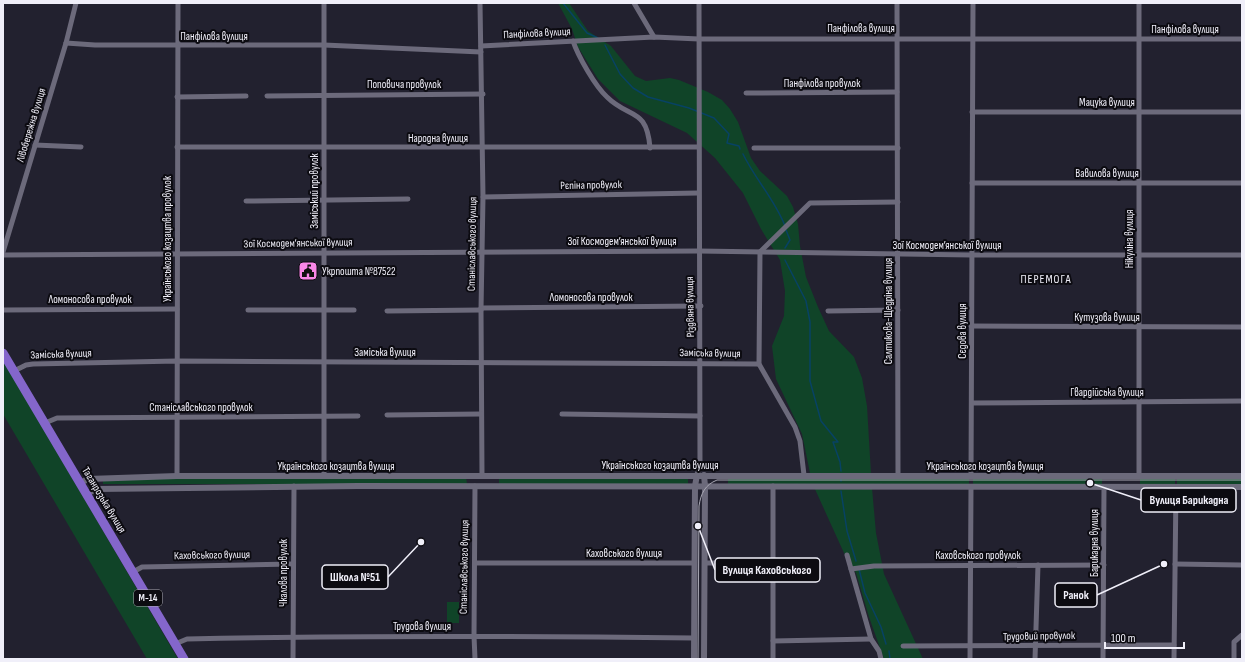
<svg xmlns="http://www.w3.org/2000/svg" width="1245" height="662" viewBox="0 0 1245 662" font-family="'Sofia Sans Condensed',sans-serif">
	<style>
		.green { fill: #104428 }
		.lines { fill: none; stroke-linecap: round; stroke-linejoin: round }
		.stream { stroke: #074264; stroke-width: 1.5 }
		.minor { stroke: #6c6a7b; stroke-width: 5 }
		.tertiary { stroke: #6c6a7b; stroke-width: 6 }
		.trunk { stroke: #8466cb; stroke-width: 9 }
		.tram { stroke: #a9a8b4; stroke-width: 1 }
		.labels { text-anchor: middle; dominant-baseline: central; stroke-width: 4; stroke-linejoin: round; paint-order: stroke }
		.shield { fill: #0c0b11; stroke: #acabb3; stroke-width: 1 }
		.shield-label { font-size: 10px; font-weight: bold; fill: #f0eff9 }
		.street-label { font-size: 11px; fill: #f0eff9; stroke: #0c0b11 }
		.poi-label { font-size: 11px; fill: #f0eff9; stroke: #0c0b11; text-anchor: start }
		.neighbourhood-label { font-size: 12px; letter-spacing: 1px; fill: #f0eff9; stroke: #0c0b11 }
		.leader { fill: none; stroke: #f0eff9; stroke-width: 1.5 }
		.callout-dot { fill: #f0eff9; stroke: #0c0b11; stroke-width: 1.5 }
		.callout { fill: #0c0b11; stroke: #f0eff9; stroke-width: 1.5 }
		.callout-label { font-size: 12px; text-anchor: middle; font-weight: bold; fill: #f0eff9 }
	</style>
	<rect width="100%" height="100%" fill="#22212f"/>
	<g class="green">
		<polygon points="558,3 569,3 588,31 611,46 635,76 646,81 670,78 679,80 708,92 722,100 730,109 738,122 751,158 760,171 787,196 793,207 798,224 800,246 806,277 818,307 829,331 854,357 862,378 867,406 871,474 810,473 802,434 776,379 772,346 784,316 785,291 780,260 761,229 743,193 715,158 687,133 620,101 598,79 578,47 572,29"/>
		<polygon points="3,360 178,659 147,659 3,414"/>
		<polygon points="688,476 688,484 499,484 499,477"/>
		<polygon points="466,477 467,484 103,484 103,478"/>
		<polygon points="728,477 969,477 969,485 728,484"/>
		<rect x="973" y="477" width="129" height="8"/>
		<polygon points="1140,477 1175,478 1175,486 1140,486"/>
		<polygon points="1177,477 1242,478 1242,486 1177,486"/>
		<polygon points="814,487 872,488 876,533 884,574 923,659 884,659 869,617 856,573 844,553"/>
		<rect x="447" y="602" width="12" height="21"/>
	</g>
	<g class="lines">
		<g class="stream">
			<polyline points="563,3 587,33 598,38"/>
			<polyline points="605,45 620,74 633,88 648,97 689,108 714,118 729,134 727,143 739,146 740,149"/>
			<path d="M743,154C755,179 775,200 785,226"/>
			<polyline points="785,248 790,240 786,230"/>
			<polyline points="785,260 806,301 810,322 810,381 821,421 838,442 833,442 840,462 841,471"/>
			<polyline points="841,480 841,481"/>
			<polyline points="841,491 847,531 856,561"/>
			<polyline points="859,569 865,593 881,627 886,644"/>
			<polyline points="889,651 890,659"/>
		</g>
		<g class="minor">
			<polyline points="324,3 324,476"/>
			<polyline points="480,3 483,197 481,310 482,475"/>
			<polyline points="634,3 654,37"/>
			<polyline points="897,3 898,476"/>
			<path d="M573,41C578,56 595,86 607,97C629,119 647,107 650,148"/>
			<polyline points="66,43 95,45 324,45 481,52"/>
			<polyline points="481,46 654,37 699,39 1242,39"/>
			<polyline points="746,93 897,92"/>
			<polyline points="267,96 483,94"/>
			<polyline points="177,97 246,96"/>
			<polyline points="972,112 1242,112"/>
			<polyline points="35,145 81,147"/>
			<polyline points="177,147 698,147"/>
			<polyline points="754,148 898,148"/>
			<polyline points="972,183 1242,183"/>
			<polyline points="483,197 698,193"/>
			<polyline points="246,201 408,199"/>
			<polyline points="3,252 66,43 76,3"/>
			<polyline points="760,252 759,364 795,427 800,441 804,475"/>
			<polyline points="760,252 810,203 898,202"/>
			<polyline points="3,255 699,251 972,255 1242,255"/>
			<polyline points="481,308 701,306"/>
			<polyline points="3,310 177,309"/>
			<polyline points="248,310 354,310"/>
			<polyline points="387,311 481,310"/>
			<polyline points="828,311 898,310"/>
			<polyline points="971,326 1242,327"/>
			<polyline points="14,371 26,365 33,364 177,361 759,364"/>
			<polyline points="972,403 1242,401"/>
			<polyline points="562,414 700,416"/>
			<polyline points="387,415 481,414"/>
			<polyline points="45,423 57,418 358,416"/>
			<polyline points="697,475 700,466 699,3"/>
			<polyline points="177,476 178,3"/>
			<polyline points="971,476 973,3"/>
			<polyline points="1139,476 1139,3"/>
			<polyline points="475,486 474,636 475,659"/>
			<polyline points="847,555 871,639 879,651 881,659"/>
			<polyline points="475,563 694,563"/>
			<polyline points="705,563 773,563"/>
			<polyline points="1175,564 1242,565"/>
			<polyline points="851,569 874,566 1104,565"/>
			<polyline points="133,572 142,567 292,564"/>
			<polyline points="773,641 871,639"/>
			<path d="M175,644L187,639C356,635 525,636 694,638"/>
			<polyline points="903,646 1174,645"/>
			<polyline points="293,659 294,486"/>
			<polyline points="773,659 773,486"/>
			<polyline points="970,659 971,487"/>
			<polyline points="1035,659 1038,565"/>
			<polyline points="1103,659 1104,487"/>
			<polyline points="1174,659 1176,487"/>
			<polyline points="1234,659 1234,642 1242,635"/>
		</g>
		<g class="tertiary">
			<polyline points="704,475 705,486 704,659"/>
			<polyline points="80,483 88,479 177,476 1242,476"/>
			<polyline points="87,494 96,489 358,486 1242,487"/>
			<polyline points="694,659 695,486 697,475"/>
		</g>
		<polyline class="trunk" points="3,353 184,659"/>
		<path class="tram" d="M698,659L699,506C701,493 705,485 717,480H1242"/>
	</g>
	<defs>
		<g id="civic-square" transform="scale(1)"><rect x="-9" y="-9" width="18" height="18" rx="4" fill="#f987e8" stroke="#0c0b11"/><path d="M-.6-6.5H3V-4.5H.6V-3L4-1V1h2V6H-6V1h2V-1L-.6-3ZM-1.2 2.5V6h2.4V2.5Z" fill="#111"/></g>
	</defs>
	<g fill-rule="evenodd">
		<use href="#civic-square" x="308" y="271"/>
	</g>
	<g class="labels">
		<rect class="shield" x="134" y="590" width="28" height="16" rx="3"/>
		<g class="shield-label">
			<text x="148" y="598">М-14</text>
		</g>
		<g class="street-label">
			<text x="861" y="28">Панфілова вулиця</text>
			<text x="1185" y="29">Панфілова вулиця</text>
			<text transform="translate(537 33) rotate(-3)">Панфілова вулиця</text>
			<text x="214" y="36">Панфілова вулиця</text>
			<text x="822" y="83">Панфілова провулок</text>
			<text x="404" y="84">Поповича провулок</text>
			<text x="1107" y="102">Мацука вулиця</text>
			<text transform="translate(31 125) rotate(-73)">Лівобережна вулиця</text>
			<text x="438" y="138">Народна вулиця</text>
			<text x="1107" y="173">Вавилова вулиця</text>
			<text transform="translate(591 185) rotate(-1)">Рєпіна провулок</text>
			<text transform="translate(314 191) rotate(-90)">Заміський провулок</text>
			<text transform="translate(167 239) rotate(-90)">Українського козацтва провулок</text>
			<text transform="translate(1129 239) rotate(-90)">Нікуліна вулиця</text>
			<text x="622" y="241">Зої Космодем’янської вулиця</text>
			<text transform="translate(298 243) rotate(-1)">Зої Космодем’янської вулиця</text>
			<text transform="translate(472 244) rotate(-89)">Станіславського вулиця</text>
			<text x="947" y="245">Зої Космодем’янської вулиця</text>
			<text x="591" y="297">Ломоносова провулок</text>
			<text x="90" y="299">Ломоносова провулок</text>
			<text transform="translate(690 307) rotate(-91)">Різдвяна вулиця</text>
			<text transform="translate(888 311) rotate(-90)">Салтикова-Щедріна вулиця</text>
			<text x="1107" y="317">Кутузова вулиця</text>
			<text transform="translate(962 331) rotate(-90)">Сєдова вулиця</text>
			<text x="385" y="352">Заміська вулиця</text>
			<text transform="translate(710 353) rotate(1)">Заміська вулиця</text>
			<text transform="translate(61 354) rotate(-2)">Заміська вулиця</text>
			<text x="1107" y="392">Гвардійська вулиця</text>
			<text x="201" y="407">Станіславського провулок</text>
			<text x="660" y="465">Українського козацтва вулиця</text>
			<text x="336" y="466">Українського козацтва вулиця</text>
			<text x="985" y="466">Українського козацтва вулиця</text>
			<text transform="translate(104 500) rotate(59)">Таганрозька вулиця</text>
			<text transform="translate(1094 543) rotate(-90)">Барикадна вулиця</text>
			<text x="624" y="553">Каховського вулиця</text>
			<text transform="translate(212 555) rotate(-1)">Каховського вулиця</text>
			<text x="978" y="555">Каховського провулок</text>
			<text transform="translate(464 567) rotate(-89)">Станіславського вулиця</text>
			<text transform="translate(283 573) rotate(-90)">Чкалова провулок</text>
			<text x="422" y="626">Трудова вулиця</text>
			<text transform="translate(1039 636) rotate(-1)">Трудовий провулок</text>
		</g>
		<g class="poi-label">
			<text x="322" y="271">Укрпошта №87522</text>
		</g>
		<g class="neighbourhood-label">
			<text x="1046" y="279">ПЕРЕМОГА</text>
		</g>
	</g>
	<path class="leader" d="M1090 483L1141 500M698 526L715 570M421 542L388 577M1164 564L1097 595"/>
	<g class="callout-dot">
		<circle cx="1090" cy="483" r="4"/>
		<circle cx="698" cy="526" r="4"/>
		<circle cx="421" cy="542" r="4"/>
		<circle cx="1164" cy="564" r="4"/>
	</g>
	<g class="callout">
		<rect x="1141" y="488" width="95" height="24" rx="4"/>
		<rect x="715" y="558" width="105" height="24" rx="4"/>
		<rect x="322" y="565" width="66" height="24" rx="4"/>
		<rect x="1055" y="583" width="42" height="24" rx="4"/>
	</g>
	<g class="callout-label">
		<text x="1189" y="504">Вулиця Барикадна</text>
		<text x="767" y="574">Вулиця Каховського</text>
		<text x="355" y="581">Школа №51</text>
		<text x="1076" y="599">Ранок</text>
	</g>
	<rect width="1245" height="662" fill="none" stroke="#f0eff9" stroke-width="8"/>
	<path d="M1105 642v6h79v-6" fill="none" stroke="#f0eff9" stroke-width="2"/>
	<text x="1111" y="642" font-size="12" fill="#f0eff9" stroke="#0c0b11" stroke-width="3" paint-order="stroke">100 m</text>
</svg>
